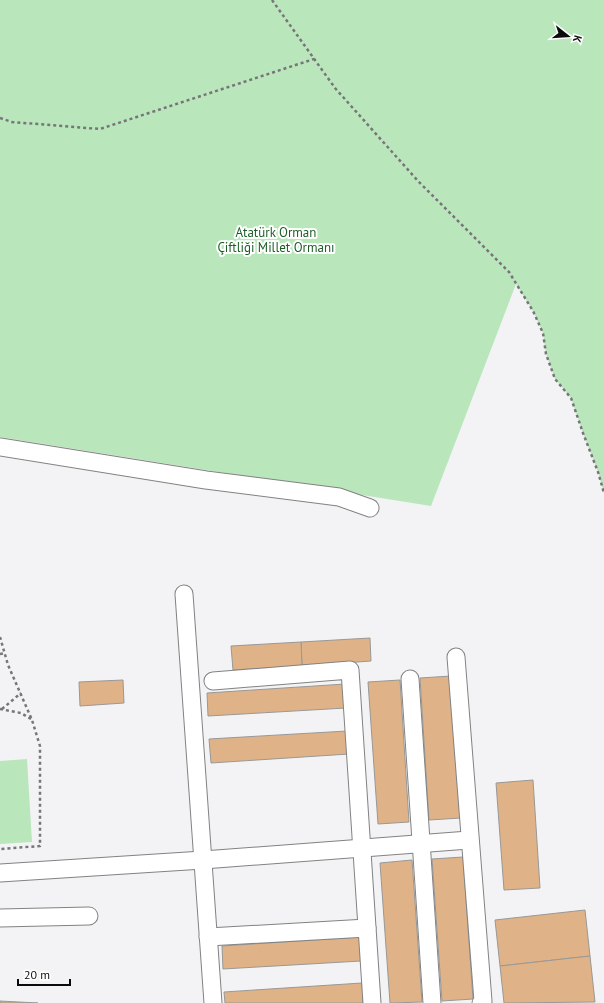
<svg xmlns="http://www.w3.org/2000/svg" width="604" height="1003" viewBox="0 0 604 1003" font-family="'PT Sans',sans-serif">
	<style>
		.green { fill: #bae6bc }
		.building { fill: #dfb387; stroke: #999896 }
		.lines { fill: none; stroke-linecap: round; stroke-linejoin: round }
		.minor-casing { stroke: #828283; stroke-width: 19 }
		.path { stroke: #767678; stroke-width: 2.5; stroke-dasharray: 3 3; stroke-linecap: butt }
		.minor { stroke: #fff; stroke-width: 17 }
		.labels { text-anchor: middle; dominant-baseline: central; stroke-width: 4; stroke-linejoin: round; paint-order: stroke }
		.park-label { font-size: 13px; fill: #1c5d27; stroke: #fff }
	</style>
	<rect width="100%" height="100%" fill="#f3f3f5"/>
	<g class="green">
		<polygon points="0,0 604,0 604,493 598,472 583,433 571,398 555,379 546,354 543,333 533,311 516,284 431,506 0,437"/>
		<polygon points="27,759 32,842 0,844 0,761"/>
	</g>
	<g class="building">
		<polygon points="370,638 371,661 302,666 301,642"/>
		<polygon points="301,642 302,666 233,670 231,646"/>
		<polygon points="451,676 461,818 429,820 420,678"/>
		<polygon points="123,680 124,703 80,706 79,682"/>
		<polygon points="400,680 409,822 378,824 368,682"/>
		<polygon points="345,684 346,708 208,716 207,693"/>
		<polygon points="347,731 349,754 211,763 209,739"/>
		<polygon points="533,780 540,888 504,890 496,783"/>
		<polygon points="463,857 473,999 442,1001 432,859"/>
		<polygon points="412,860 422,1002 390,1003 380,863"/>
		<polygon points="585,910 590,956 500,966 495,920"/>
		<polygon points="360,937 361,961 223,969 222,946"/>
		<polygon points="590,956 595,1002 504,1003 500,966"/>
		<polygon points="362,983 363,1003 225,1003 224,992"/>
		<polygon points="0,1001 38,1003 0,1003"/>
	</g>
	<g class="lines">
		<g class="minor-casing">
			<g id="minor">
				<polyline points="0,447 206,480 339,497 370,508"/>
				<polyline points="184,594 213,1003"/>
				<polyline points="456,657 483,1001 481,1003"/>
				<polyline points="410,679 432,1003"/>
				<polyline points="213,681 350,670 372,1003"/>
				<polyline points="0,873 203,860 469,840"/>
				<polyline points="0,918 89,916"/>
				<polyline points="208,937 367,928"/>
			</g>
		</g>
		<g class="path">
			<polyline points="272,0 335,88 418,181 509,272 533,311 543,333 546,354 555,379 571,398 583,433 598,472 604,493"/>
			<polyline points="0,118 12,122 100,129 314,59"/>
			<polyline points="0,637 8,665 32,720 40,746 40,846 0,849"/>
			<polyline points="0,654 5,653"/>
			<polyline points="0,709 21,713 31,719"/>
			<polyline points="2,709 21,693"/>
		</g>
		<use href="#minor" class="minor"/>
	</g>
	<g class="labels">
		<g class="park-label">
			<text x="276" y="232">Atatürk Orman<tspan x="276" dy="15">Çiftliği Millet Ormanı</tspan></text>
		</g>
	</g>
	<g transform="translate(568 36) rotate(107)" stroke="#ffffff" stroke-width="3" paint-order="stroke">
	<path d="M0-3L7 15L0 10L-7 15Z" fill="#0b0b0c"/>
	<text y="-6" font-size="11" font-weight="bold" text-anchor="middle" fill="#0b0b0c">K</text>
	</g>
	<path d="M18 979v6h52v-6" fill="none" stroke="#0b0b0c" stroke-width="2"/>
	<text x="24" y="979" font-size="12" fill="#0b0b0c" stroke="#ffffff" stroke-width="3" paint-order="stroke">20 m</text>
</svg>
